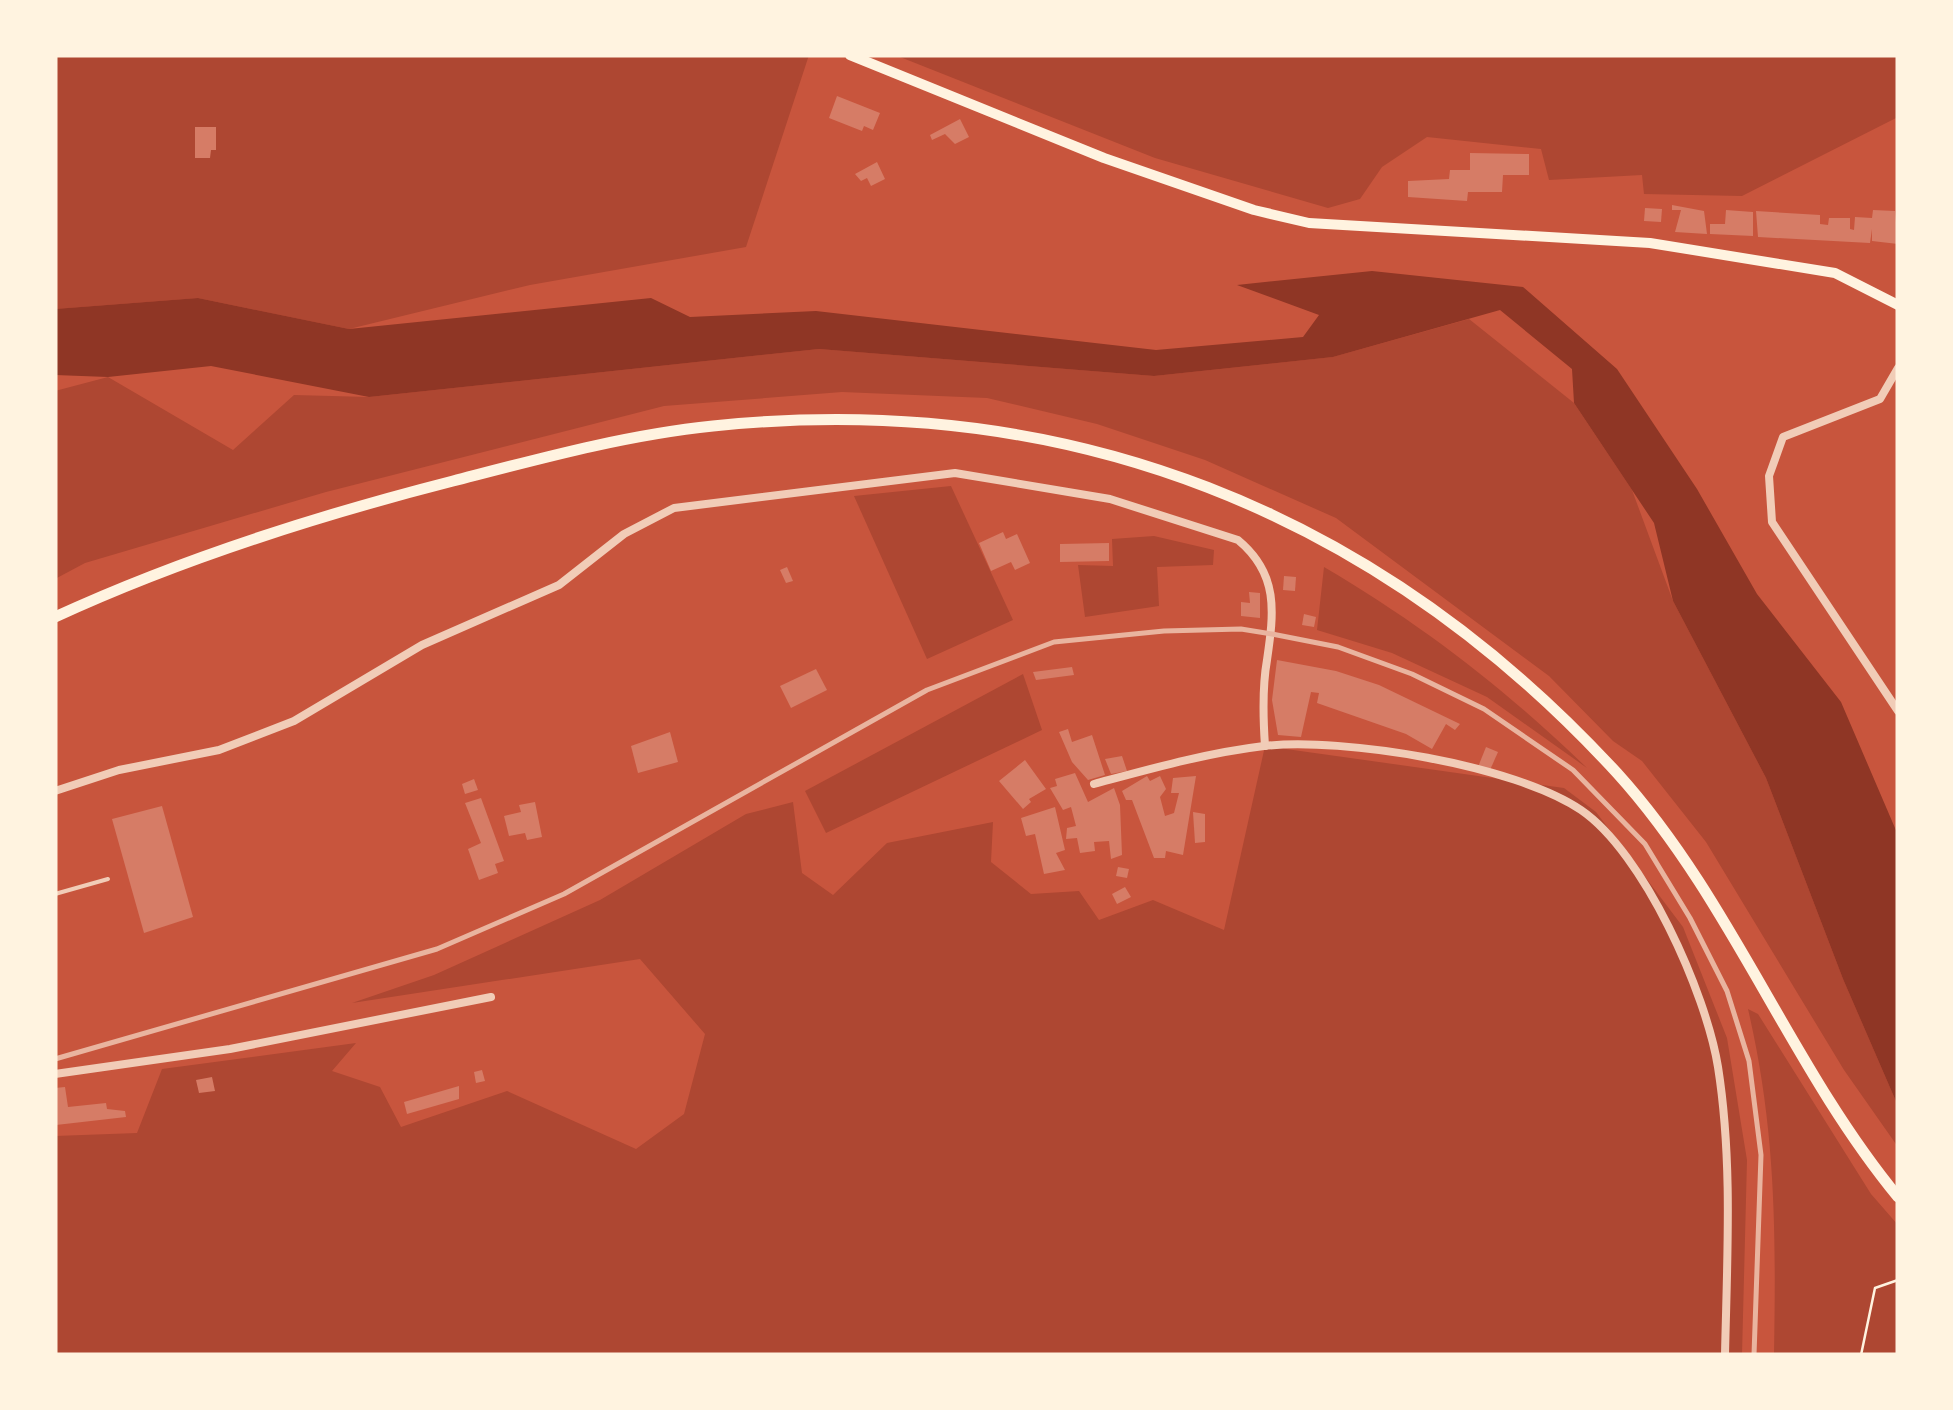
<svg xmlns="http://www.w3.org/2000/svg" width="1953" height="1410" viewBox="0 0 1953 1410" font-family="'Times New Roman',serif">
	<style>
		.green { fill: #ae4732 }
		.water { fill: #8f3625 }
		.building { fill: #d67c66 }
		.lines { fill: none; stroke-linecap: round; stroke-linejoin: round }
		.path { stroke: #fff3e0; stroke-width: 2.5 }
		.service { stroke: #f1ccb7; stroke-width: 4 }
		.minor { stroke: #f1ccb7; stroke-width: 8 }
		.secondary { stroke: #fff3e0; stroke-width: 10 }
		.primary { stroke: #fff3e0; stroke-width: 11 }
		.rail { stroke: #e9b49f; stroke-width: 5 }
	</style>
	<rect width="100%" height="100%" fill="#c8553d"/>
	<g class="green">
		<polygon points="55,55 809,55 746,247 530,285 349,329 198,298 55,309"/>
		<polygon points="895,55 1898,55 1898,117 1742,196 1644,194 1642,175 1549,180 1541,149 1427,137 1382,167 1360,199 1328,208 1155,158"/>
		<polygon points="1469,319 1574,403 1632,490 1673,601 1766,778 1843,979 1898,1106 1898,1147 1844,1070 1706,842 1642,761 1613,741 1549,676 1336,518 1205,460 1097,424 987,398 842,392 664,406 326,492 85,563 55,579 55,391 108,377 233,450 294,395 369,397 819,349 1154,376 1333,357"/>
		<polygon points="951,486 1013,620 927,659 854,496"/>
		<polygon points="1154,536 1214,550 1213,565 1157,567 1159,606 1085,617 1078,565 1113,566 1112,539"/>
		<path d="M1324,567C1424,626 1504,688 1587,768L1487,697L1392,653L1317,630Z"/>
		<polygon points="1023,674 1042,730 826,833 805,791"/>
		<polygon points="1265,746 1564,788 1596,812 1683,927 1727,1038 1747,1160 1742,1355 55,1355 55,1136 137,1133 162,1069 356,1043 332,1071 380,1087 401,1127 507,1091 636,1149 684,1114 705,1034 640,959 352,1003 434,975 600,900 746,814 793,802 802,873 833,895 887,843 993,822 991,862 1031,894 1079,891 1099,920 1153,900 1224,930"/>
		<path d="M1748,1009L1758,1014L1871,1194L1898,1225V1355H1774C1776,1232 1776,1130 1748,1009Z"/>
	</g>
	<polygon class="water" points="1372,271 1523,287 1617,369 1697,489 1757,594 1841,702 1898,835 1898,1106 1843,979 1766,778 1673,601 1654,523 1574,403 1572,369 1500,310 1333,357 1154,376 819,349 369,397 211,366 108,377 55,375 55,309 198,298 349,329 651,298 690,317 816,311 1156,350 1303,337 1319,315 1237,285"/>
	<g class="building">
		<polygon points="837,96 880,113 873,130 864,126 862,131 829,118"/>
		<polygon points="960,119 969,137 955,144 945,134 932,140 930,135"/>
		<polygon points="195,127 216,127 216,150 211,150 210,158 195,158"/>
		<polygon points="1470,153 1529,154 1529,175 1503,175 1502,192 1468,192 1467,201 1408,197 1408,181 1449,179 1450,170 1470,170"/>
		<polygon points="877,162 885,179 871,186 867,178 861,181 855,174"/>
		<polygon points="1672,205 1704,211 1707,234 1675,232 1681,210 1672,210"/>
		<polygon points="1645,208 1662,209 1661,222 1644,221"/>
		<polygon points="1726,210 1753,212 1753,236 1710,234 1710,224 1725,224"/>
		<polygon points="1873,210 1895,211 1898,244 1872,241 1872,229 1870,243 1758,237 1756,211 1820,215 1820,224 1828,225 1829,218 1850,218 1850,229 1854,230 1855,217 1872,218"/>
		<polygon points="1003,532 1006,539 1017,534 1030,563 1015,570 1011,562 991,571 979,543"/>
		<polygon points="1109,543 1109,561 1060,562 1060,544"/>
		<polygon points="787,567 793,581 786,583 780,570"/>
		<polygon points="1284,576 1296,577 1295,591 1283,590"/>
		<polygon points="1249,592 1260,593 1260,618 1241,616 1241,602 1250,603"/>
		<polygon points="1304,614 1316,617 1314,627 1302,625"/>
		<polygon points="1277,660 1336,671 1379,685 1460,724 1455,730 1446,724 1432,749 1406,734 1317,703 1319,693 1311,692 1301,737 1278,735 1272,700"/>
		<polygon points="1072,667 1074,675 1036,680 1033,672"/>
		<polygon points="816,669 827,690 791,708 780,686"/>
		<polygon points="1068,729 1072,742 1092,735 1105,775 1088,780 1072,762 1059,732"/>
		<polygon points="670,732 678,762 638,773 631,746"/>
		<polygon points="1486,747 1498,752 1490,770 1478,767"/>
		<polygon points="1122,756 1127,771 1111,774 1105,759"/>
		<polygon points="1025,760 1046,789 1029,799 1031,802 1023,809 999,781"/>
		<polygon points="1075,773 1088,802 1114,788 1120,805 1122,855 1111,859 1109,841 1094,842 1095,851 1080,853 1077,838 1066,839 1067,828 1076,826 1071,807 1063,810 1050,788 1057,786 1055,779"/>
		<polygon points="1147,776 1150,781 1160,776 1166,789 1160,797 1165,816 1174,813 1179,793 1171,793 1173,778 1196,776 1183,855 1166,851 1165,858 1154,858 1132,800 1126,800 1122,791"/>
		<polygon points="474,779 478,790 465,794 462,784"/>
		<polygon points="481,798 504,861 495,864 498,873 479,880 468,849 481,843 465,803"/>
		<polygon points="535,802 542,837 527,840 525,833 509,836 504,816 521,812 519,805"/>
		<polygon points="162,806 193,917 144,933 112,819"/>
		<polygon points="1055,807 1065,850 1056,853 1065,870 1044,874 1035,834 1026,836 1021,818"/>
		<polygon points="1193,812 1205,814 1205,842 1195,843"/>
		<polygon points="1118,867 1129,869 1127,878 1116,876"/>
		<polygon points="1125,887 1131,897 1117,904 1112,894"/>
		<polygon points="482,1070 485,1081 476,1083 474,1072"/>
		<polygon points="212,1077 215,1091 199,1093 196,1080"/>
		<polygon points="459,1086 459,1099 407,1114 404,1102"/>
		<polygon points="65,1087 68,1107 106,1103 107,1109 125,1111 126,1117 56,1125 55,1088"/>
	</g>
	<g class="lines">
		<polyline class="path" points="1861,1355 1875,1288 1898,1280"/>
		<polyline class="service" points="55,894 108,879"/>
		<g class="minor">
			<polyline points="1898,368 1880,399 1783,437 1769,476 1772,522 1898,711"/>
			<path d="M1094,784C1150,769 1206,753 1264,746C1343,737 1515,765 1581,810C1644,853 1706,993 1718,1067C1733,1162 1727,1259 1725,1355"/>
			<path d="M55,791L119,770L219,750L294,721L422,645L559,585L624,534L674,508L955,473L1110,499L1238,540C1279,574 1274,612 1267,660C1262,688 1263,717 1265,746"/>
			<polyline points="55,1074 230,1049 491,997"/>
		</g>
		<polyline class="secondary" points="850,55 1104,158 1254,210 1309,223 1650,243 1835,273 1898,305"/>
		<path class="primary" d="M55,617C183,558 316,516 453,481C538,459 625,435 713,426C1068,389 1376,511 1617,773C1732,900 1790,1066 1898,1197"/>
		<polyline class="rail" points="55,1059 437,949 564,894 927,690 1054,642 1164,631 1241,629 1272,634 1338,647 1412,674 1484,709 1573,770 1645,844 1690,918 1727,991 1749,1061 1761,1155 1754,1355"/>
	</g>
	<rect width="1953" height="1410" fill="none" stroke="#fff3e0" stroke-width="115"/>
</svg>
